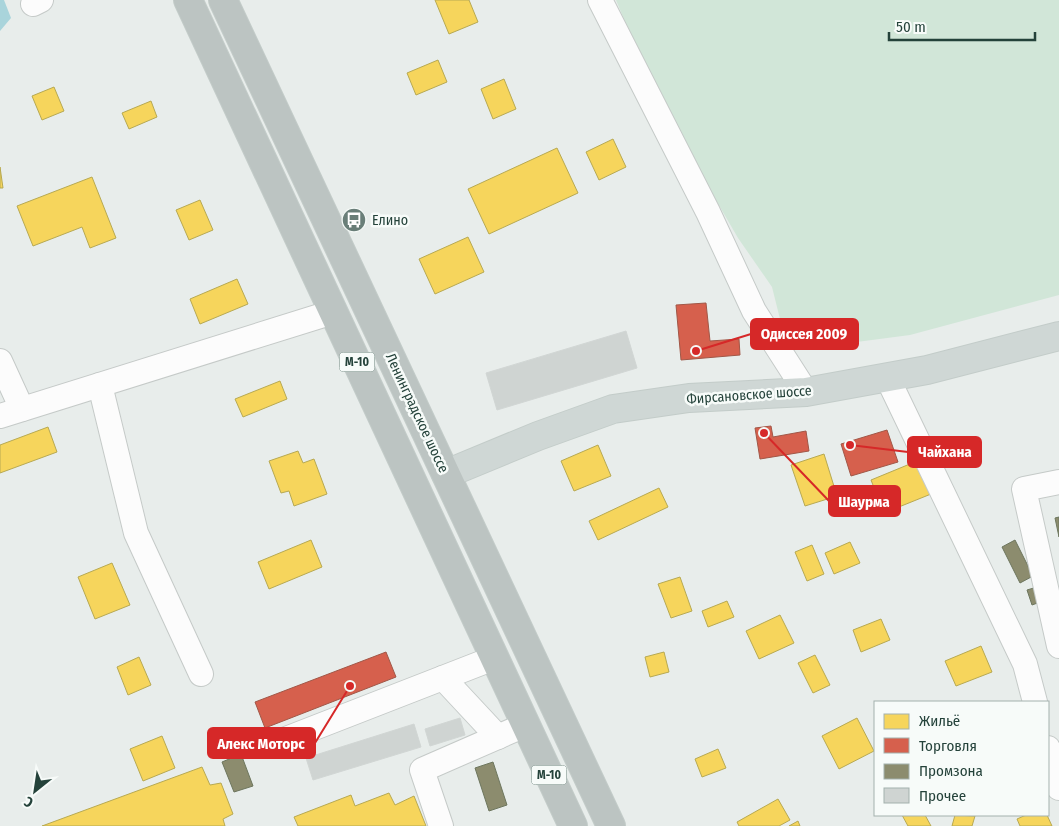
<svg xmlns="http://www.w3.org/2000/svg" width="1059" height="826" viewBox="0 0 1059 826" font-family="'Fira Sans Condensed',sans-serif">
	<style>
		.green { fill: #d1e6d8 }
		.water { fill: #a9d4db }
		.homes { fill: #f6d55c; stroke: #b7a952 }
		.shops { fill: #d6604d; stroke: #a15747 }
		.industry { fill: #8c8c6e; stroke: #6d765e }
		.building { fill: #cfd4d2; stroke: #d1d6d4 }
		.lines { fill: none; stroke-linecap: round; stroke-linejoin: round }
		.minor-casing { stroke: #c5cac8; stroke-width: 26 }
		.major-casing { stroke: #c3ccc9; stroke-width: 30 }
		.highway-casing { stroke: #c3ccc9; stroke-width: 30 }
		.minor { stroke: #fcfcfc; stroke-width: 24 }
		.major { stroke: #cfd7d5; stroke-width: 28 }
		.highway { stroke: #bcc4c2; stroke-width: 28 }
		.labels { text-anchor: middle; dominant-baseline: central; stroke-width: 5; stroke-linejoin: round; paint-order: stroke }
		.shield { fill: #f7fbf9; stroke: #637a73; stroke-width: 1 }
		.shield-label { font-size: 12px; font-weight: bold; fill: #24423a }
		.poi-label { font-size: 14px; fill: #24423a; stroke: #f7fbf9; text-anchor: start }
		.street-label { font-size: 14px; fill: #24423a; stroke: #f7fbf9 }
		.leader { fill: none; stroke: #d62828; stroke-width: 2 }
		.callout-dot { fill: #d62828; stroke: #f7fbf9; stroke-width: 2 }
		.callout { fill: #d62828; stroke: #d62828; stroke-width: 2 }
		.callout-label { font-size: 15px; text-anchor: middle; font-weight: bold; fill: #fff }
	</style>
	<rect width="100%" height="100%" fill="#e8edeb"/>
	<polygon class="green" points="616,0 1059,0 1059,295 910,335 788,351 772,287 738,238 655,95"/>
	<polygon class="water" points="0,0 4,0 11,18 0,31"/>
	<g class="homes">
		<polygon points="435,0 469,0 478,22 449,34"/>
		<polygon points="438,60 447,82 416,95 407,73"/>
		<polygon points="504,79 516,109 493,119 481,89"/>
		<polygon points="54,87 64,111 42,120 32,96"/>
		<polygon points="151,101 157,117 129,129 122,113"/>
		<polygon points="613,139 626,167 599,180 586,152"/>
		<polygon points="557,148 578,193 489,234 468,189"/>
		<polygon points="0,167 3,188 0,188"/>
		<polygon points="92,177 116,238 90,248 82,227 33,246 17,206"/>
		<polygon points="200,200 213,230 189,240 176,210"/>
		<polygon points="468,237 484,272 435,294 419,259"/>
		<polygon points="237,279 248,304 200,324 190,299"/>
		<polygon points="280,381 287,399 243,417 235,399"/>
		<polygon points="48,427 57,452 0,473 0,445"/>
		<polygon points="598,445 611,476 574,491 561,461"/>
		<polygon points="298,451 303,463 314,459 327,494 294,506 289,491 281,493 269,461"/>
		<polygon points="824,454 837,496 805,506 791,465"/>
		<polygon points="922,459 936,492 884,513 871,480"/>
		<polygon points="659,488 668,507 598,540 589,521"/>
		<polygon points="311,540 322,567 269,589 258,562"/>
		<polygon points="850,542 860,563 834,574 825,553"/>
		<polygon points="812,545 824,574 807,581 795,552"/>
		<polygon points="112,563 130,605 95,619 78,577"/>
		<polygon points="680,577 692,611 671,618 658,584"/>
		<polygon points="727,601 734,617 708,627 702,611"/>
		<polygon points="780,615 794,643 759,659 746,631"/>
		<polygon points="881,619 890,640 861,652 853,630"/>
		<polygon points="981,646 992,672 956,686 945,661"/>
		<polygon points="664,652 669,672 650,677 645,657"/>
		<polygon points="815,655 830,685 813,693 798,663"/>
		<polygon points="139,657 151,685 128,695 117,667"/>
		<polygon points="857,718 874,751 839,769 822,736"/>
		<polygon points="162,736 175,768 143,781 130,749"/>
		<polygon points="718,749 726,768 702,777 695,759"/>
		<polygon points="202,767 210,785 221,783 233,814 223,819 225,826 42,826"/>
		<polygon points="389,793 395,805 414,796 426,826 298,826 294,817 351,795 355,806"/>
		<polygon points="778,799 790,820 779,826 739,826 737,822"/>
		<polygon points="902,815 925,815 931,826 908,826"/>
		<polygon points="955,815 975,816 972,826 952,826"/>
		<polygon points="1026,815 1047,815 1052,826 1020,826 1017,819"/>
		<polygon points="798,821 800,826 789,826"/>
	</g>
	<g class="shops">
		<polygon points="706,303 710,341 739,339 740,355 681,360 676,305"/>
		<polygon points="771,426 773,437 806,431 809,451 760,459 755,428"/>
		<polygon points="887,430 898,462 851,476 841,444"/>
		<polygon points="386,652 396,677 265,728 255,702"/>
	</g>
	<g class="industry">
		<polygon points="1059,517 1059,537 1055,518"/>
		<polygon points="1015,540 1033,576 1020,583 1002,547"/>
		<polygon points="1037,587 1043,601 1032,605 1027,590"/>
		<polygon points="241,754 253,786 234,792 222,762"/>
		<polygon points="493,762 507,805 489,811 475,768"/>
	</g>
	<g class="building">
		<polygon points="626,331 637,368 497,410 486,373"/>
		<polygon points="460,718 465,735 430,746 425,729"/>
		<polygon points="414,724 421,747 313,780 306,758"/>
	</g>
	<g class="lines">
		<g class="minor-casing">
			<g id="minor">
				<polyline points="600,0 708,212 754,311 806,392"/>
				<polyline points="33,4 41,0"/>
				<polyline points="0,361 22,409"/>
				<polyline points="887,377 1025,664 1035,702"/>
				<polyline points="100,385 136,533 201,674"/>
				<polyline points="0,416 333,312"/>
				<polyline points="1059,482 1024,489 1059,646"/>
				<polyline points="443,678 498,737"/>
				<polyline points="273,744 494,658"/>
				<polyline points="1048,748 1059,788"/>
				<polyline points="441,826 422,770 525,725"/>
			</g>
		</g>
		<g class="major-casing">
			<polyline id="major" points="446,474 538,436 613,409 689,398 806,392 927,370 1059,336"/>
		</g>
		<g class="highway-casing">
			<g id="highway">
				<polyline points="188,0 573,826"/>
				<polyline points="223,0 611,826"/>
			</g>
		</g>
		<use href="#minor" class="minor"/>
		<use href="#major" class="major"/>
		<use href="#highway" class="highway"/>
	</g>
	<defs>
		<g id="bus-disc" transform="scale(1.25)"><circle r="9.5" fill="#697e78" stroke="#f7fbf9"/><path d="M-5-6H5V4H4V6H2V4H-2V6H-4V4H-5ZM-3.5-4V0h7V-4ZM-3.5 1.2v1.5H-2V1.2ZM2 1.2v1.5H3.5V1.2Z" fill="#fff"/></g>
	</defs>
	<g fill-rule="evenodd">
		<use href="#bus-disc" x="354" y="220"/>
	</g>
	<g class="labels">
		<g class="shield">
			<rect x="339.5" y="352.5" width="35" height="19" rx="4"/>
			<rect x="531.5" y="765.5" width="35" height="19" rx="4"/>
		</g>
		<g class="shield-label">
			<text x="357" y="362">М-10</text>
			<text x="549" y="775">М-10</text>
		</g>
		<g class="poi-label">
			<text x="372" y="220">Елино</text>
		</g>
		<g class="street-label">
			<text transform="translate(749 395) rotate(-4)">Фирсановское шоссе</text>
			<text transform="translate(417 413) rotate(65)">Ленинградское шоссе</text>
		</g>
	</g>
	<path class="leader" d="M696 351L751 334M850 445L908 452M764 433L829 501M350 686L315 743"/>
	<g class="callout-dot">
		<circle cx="696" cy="351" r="5"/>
		<circle cx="850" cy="445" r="5"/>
		<circle cx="764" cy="433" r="5"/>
		<circle cx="350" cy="686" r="5"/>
	</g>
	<g class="callout">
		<rect x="751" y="319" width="107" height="30" rx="5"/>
		<rect x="908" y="437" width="73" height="30" rx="5"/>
		<rect x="829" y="486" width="71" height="30" rx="5"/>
		<rect x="208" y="728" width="107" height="30" rx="5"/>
	</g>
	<g class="callout-label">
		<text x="804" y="339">Одиссея 2009</text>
		<text x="945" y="457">Чайхана</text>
		<text x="864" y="507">Шаурма</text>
		<text x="261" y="749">Алекс Моторс</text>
	</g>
	<rect x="874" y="701" width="175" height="115" fill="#f7fbf9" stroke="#a3b1ad"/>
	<rect x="884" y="714" width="25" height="15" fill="#f6d55c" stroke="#a3b1ad"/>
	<text x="919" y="726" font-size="15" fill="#24423a">Жильё</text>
	<rect x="884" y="738" width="25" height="15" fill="#d6604d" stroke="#a3b1ad"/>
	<text x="919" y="751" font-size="15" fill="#24423a">Торговля</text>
	<rect x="884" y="764" width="25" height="15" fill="#8c8c6e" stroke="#a3b1ad"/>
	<text x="919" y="776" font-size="15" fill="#24423a">Промзона</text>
	<rect x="884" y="788" width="25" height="15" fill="#cfd4d2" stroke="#a3b1ad"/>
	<text x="919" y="801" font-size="15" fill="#24423a">Прочее</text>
	<g transform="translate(35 791) rotate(210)" stroke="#f7fbf9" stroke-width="4" paint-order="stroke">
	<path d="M0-4L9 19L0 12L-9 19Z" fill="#24423a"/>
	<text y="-8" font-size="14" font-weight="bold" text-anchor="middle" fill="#24423a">С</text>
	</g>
	<path d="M889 32v8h146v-8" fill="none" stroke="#24423a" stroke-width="2.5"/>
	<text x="896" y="32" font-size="15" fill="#24423a" stroke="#f7fbf9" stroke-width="4" paint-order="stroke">50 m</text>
</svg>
